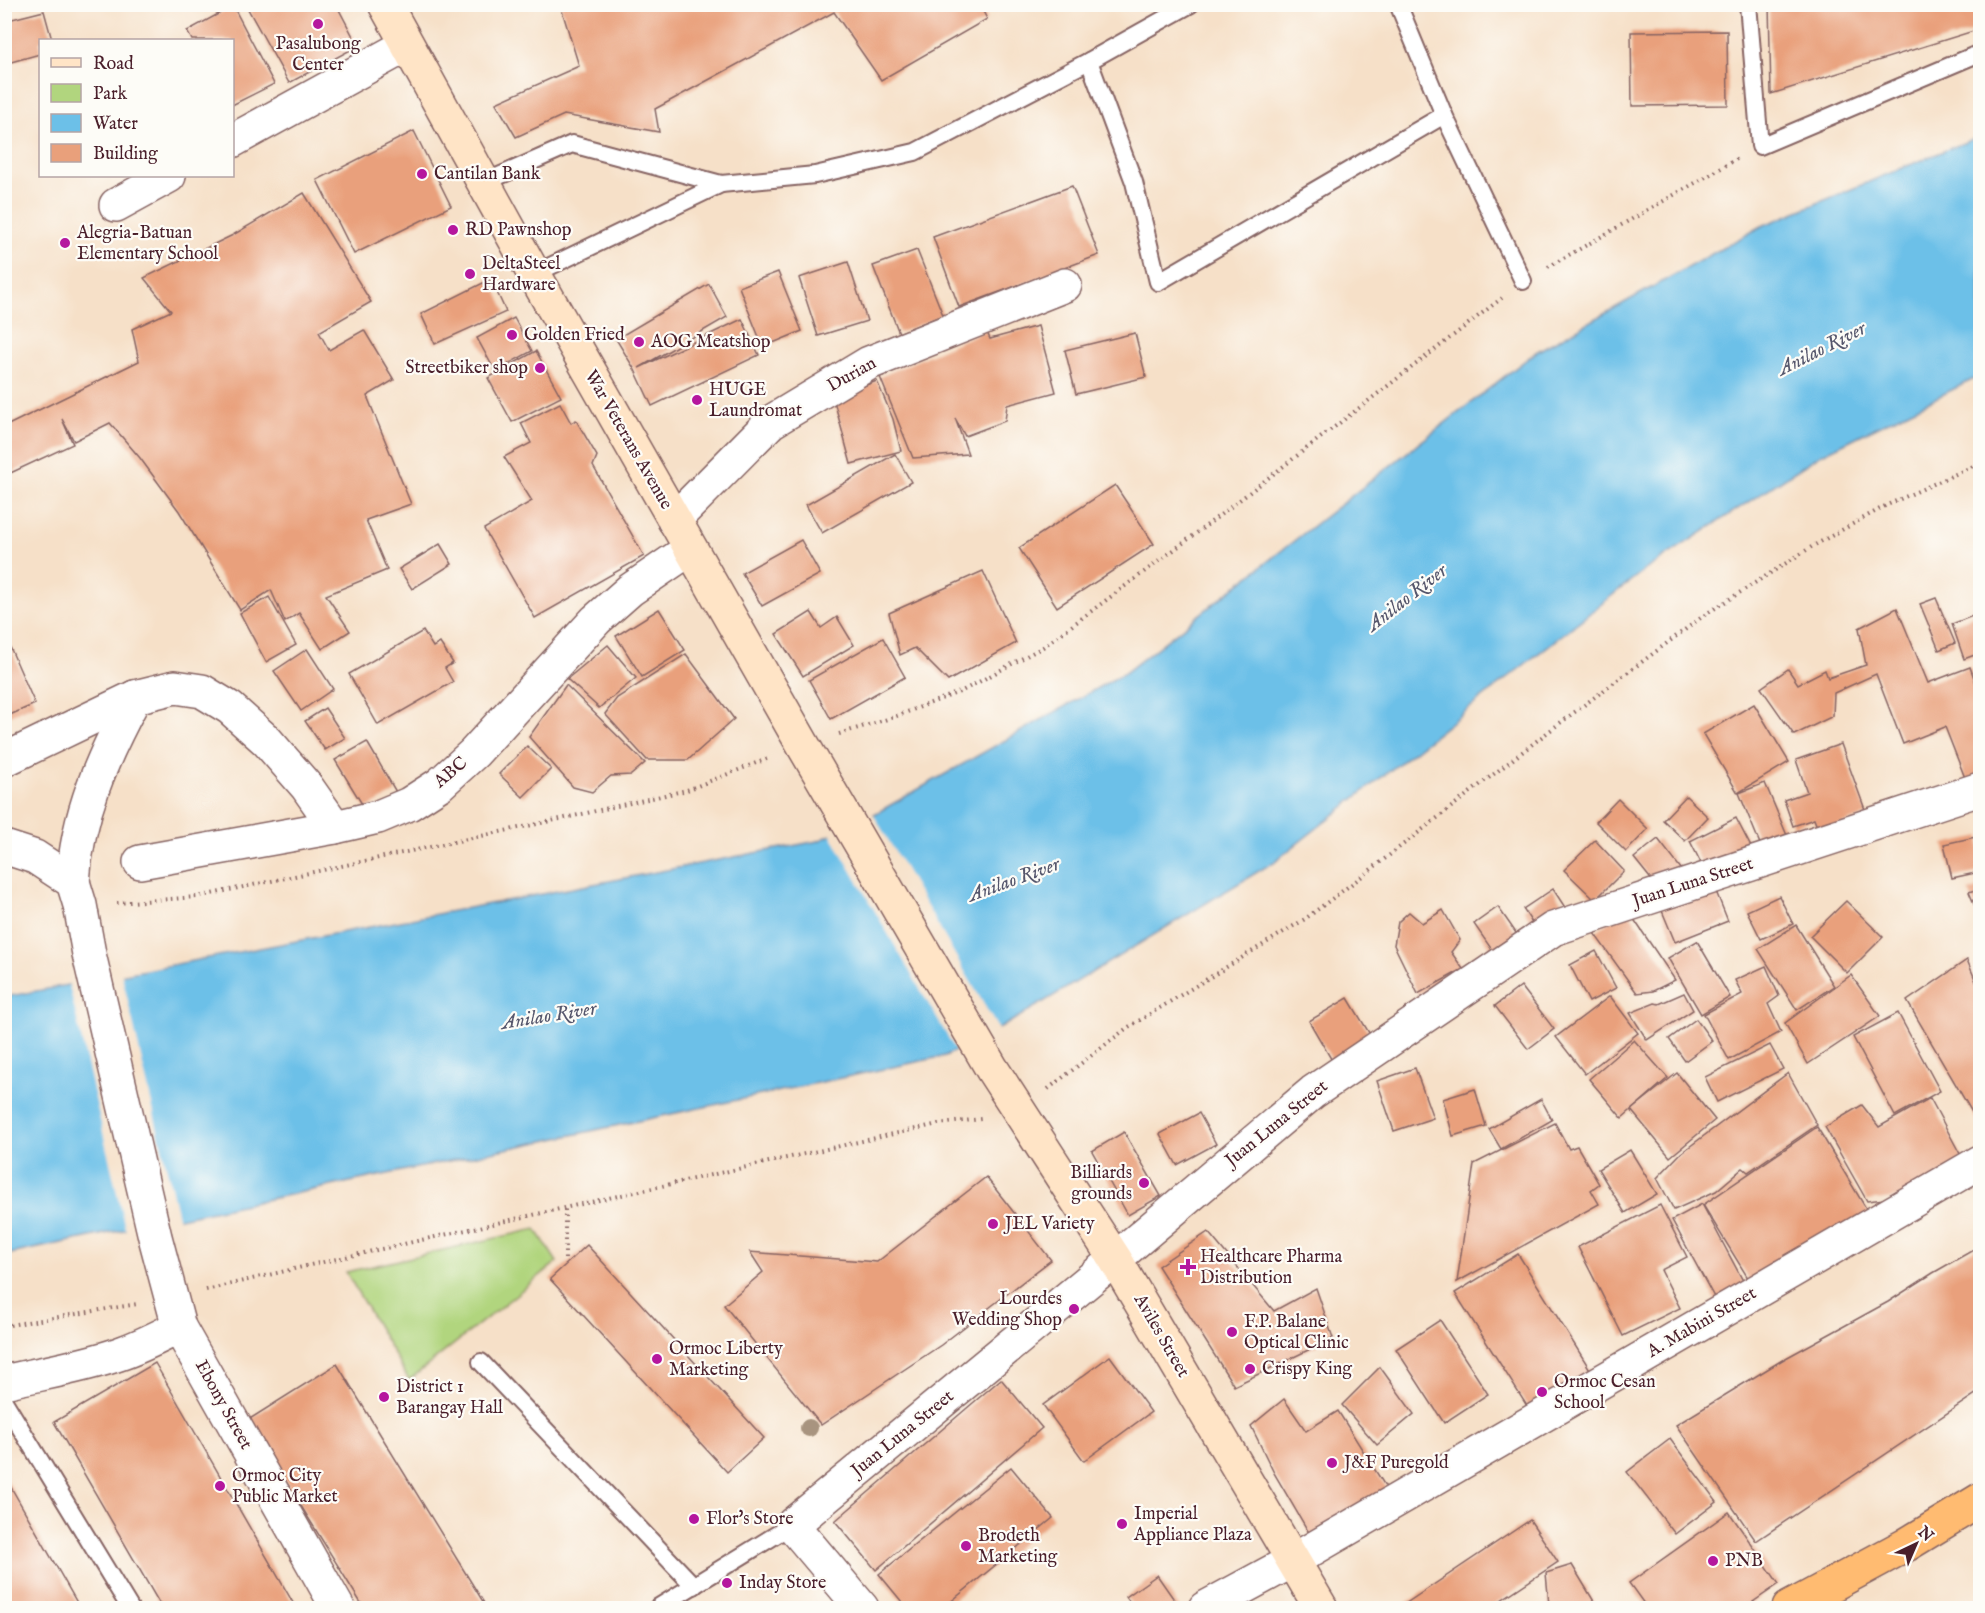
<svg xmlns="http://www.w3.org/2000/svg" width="1985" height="1613" viewBox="0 0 1985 1613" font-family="'IM FELL English',serif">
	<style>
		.green { fill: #b1d57e; stroke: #7e7a54; stroke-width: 1.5 }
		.water { fill: #6cc0e8; stroke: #5b708a; stroke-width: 1.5 }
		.pier { fill: #f6e0c8 }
		.building { fill: #e9a07b }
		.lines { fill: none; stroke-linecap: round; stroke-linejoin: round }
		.lane-casing { stroke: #866362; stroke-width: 20 }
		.street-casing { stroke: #866362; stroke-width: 36 }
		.secondary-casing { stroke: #866362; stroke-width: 36 }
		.highway-casing { stroke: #866362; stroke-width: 36 }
		.path { stroke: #866362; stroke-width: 4; stroke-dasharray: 1.5 4.5; stroke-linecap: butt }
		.lane { stroke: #fff; stroke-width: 16 }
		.street { stroke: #fff; stroke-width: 33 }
		.secondary { stroke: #ffe4c6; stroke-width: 33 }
		.highway { stroke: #ffbb71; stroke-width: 33 }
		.tree { fill: #a8947f }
		.poi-dot { fill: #b5179e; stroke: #fdfcf7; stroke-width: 2 }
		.labels { text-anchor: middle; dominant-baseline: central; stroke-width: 4.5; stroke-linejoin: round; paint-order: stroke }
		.poi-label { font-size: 18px; fill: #4a1f2b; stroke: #fdfcf7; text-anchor: start }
		.street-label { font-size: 18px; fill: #4a1f2b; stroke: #fdfcf7 }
		.water-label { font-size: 20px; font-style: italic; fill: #56576d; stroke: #fdfcf7 }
	</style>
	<rect width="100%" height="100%" fill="#fdfcf7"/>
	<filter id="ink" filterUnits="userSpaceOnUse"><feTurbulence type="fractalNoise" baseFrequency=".0167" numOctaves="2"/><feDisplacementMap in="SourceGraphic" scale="12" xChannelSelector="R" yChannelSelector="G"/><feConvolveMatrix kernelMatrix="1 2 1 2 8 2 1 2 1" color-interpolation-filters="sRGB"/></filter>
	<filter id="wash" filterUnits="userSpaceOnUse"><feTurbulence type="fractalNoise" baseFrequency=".008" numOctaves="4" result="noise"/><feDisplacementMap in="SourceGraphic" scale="24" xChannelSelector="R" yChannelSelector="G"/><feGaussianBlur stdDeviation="1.35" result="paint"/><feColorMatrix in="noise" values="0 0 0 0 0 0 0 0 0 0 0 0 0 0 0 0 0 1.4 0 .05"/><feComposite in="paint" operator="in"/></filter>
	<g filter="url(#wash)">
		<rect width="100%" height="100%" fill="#f6e0c8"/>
		<polygon class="green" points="536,1229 557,1262 409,1380 346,1272"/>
		<polygon class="water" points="1980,136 1980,376 1820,455 1643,571 1274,862 997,1030 945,1056 5,1255 5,997 818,841 871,816 1126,672 1536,352 1762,226"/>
		<g class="pier">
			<polygon points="872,812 1000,1032 957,1053 829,832"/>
			<polygon points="121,971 179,1221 126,1232 68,981"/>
		</g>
		<g id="blocks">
			<g class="building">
				<polygon points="257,4 336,4 358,46 289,83 248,9"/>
				<polygon points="560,4 979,4 987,19 881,80 834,12 655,109 659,132 564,115 516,137 496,103 579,66"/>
				<polygon points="1769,4 1979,4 1980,6 1980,29 1771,94"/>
				<polygon points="233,6 274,84 232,105 232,40 192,40 187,31"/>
				<polygon points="44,11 52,40 40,40 40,54 4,64 4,21"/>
				<polygon points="1727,31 1728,105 1632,106 1631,32"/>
				<polygon points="414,131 451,206 354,254 317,180"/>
				<polygon points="1072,186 1099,255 959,307 933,237"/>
				<polygon points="304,193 371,302 319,332 329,350 364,330 394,380 367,396 411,504 366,520 387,570 326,595 350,631 322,649 299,613 285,622 271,590 240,610 179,511 140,458 110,423 74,441 62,419 73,444 4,476 4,427 139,361 132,329 171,311 144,278 233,235"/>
				<polygon points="917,250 943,315 899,333 873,266"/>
				<polygon points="848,262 867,321 818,336 799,278"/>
				<polygon points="778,272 802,331 763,347 739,287"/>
				<polygon points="491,279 506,312 435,344 421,314"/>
				<polygon points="709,284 727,317 639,368 742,319 759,355 652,406 635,370 616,339"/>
				<polygon points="514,318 532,351 495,371 477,338"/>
				<polygon points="1038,326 1056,392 1007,405 1005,421 965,436 955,418 968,454 913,458 880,377 986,330 990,339"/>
				<polygon points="1135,333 1146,377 1076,394 1065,350"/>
				<polygon points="536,351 561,397 512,422 488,378"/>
				<polygon points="877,381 893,419 901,451 851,464 833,397"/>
				<polygon points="560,403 571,423 576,420 597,456 593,466 644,556 535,618 484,529 532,501 504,457 531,443 521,423"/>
				<polygon points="895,454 911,482 822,533 806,505"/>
				<polygon points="1115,485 1154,544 1057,607 1019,548"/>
				<polygon points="801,540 820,574 762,606 742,573"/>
				<polygon points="440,544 452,564 412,589 399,569"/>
				<polygon points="983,571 1016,643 948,681 915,648 900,655 889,613"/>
				<polygon points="269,597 296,645 266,662 240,613"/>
				<polygon points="1936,598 1955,643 1939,650 1920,604"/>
				<polygon points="1897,608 1928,683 1970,667 1980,694 1980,783 1969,788 1945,727 1903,744 1876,674 1834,693 1833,716 1794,735 1761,688 1788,669 1798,684 1825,670 1828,678 1866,665 1859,628"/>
				<polygon points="659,609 685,650 642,677 616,636"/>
				<polygon points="811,612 821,628 837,617 854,645 803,676 776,634"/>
				<polygon points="1980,613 1980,653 1964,659 1952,624"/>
				<polygon points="423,631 433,647 440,643 453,663 445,668 453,682 378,725 349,674"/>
				<polygon points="6,638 35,704 5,717 5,639"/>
				<polygon points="883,638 905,677 831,719 809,680"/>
				<polygon points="608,645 636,678 599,708 567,679"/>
				<polygon points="307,649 333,689 301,711 274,671"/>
				<polygon points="686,654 734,719 688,760 647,760 605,714 617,698"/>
				<polygon points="566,685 645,763 631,775 611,776 592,792 573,787 529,737"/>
				<polygon points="1754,704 1789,762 1738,793 1703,734"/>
				<polygon points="325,708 345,738 325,750 305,721"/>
				<polygon points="367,742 396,792 365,809 335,760"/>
				<polygon points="1841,744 1867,815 1819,832 1814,819 1793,826 1784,800 1807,792 1796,760"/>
				<polygon points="527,746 551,769 523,797 499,774"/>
				<polygon points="1765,783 1791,845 1765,856 1739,793"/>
				<polygon points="1686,796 1708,817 1685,841 1663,820"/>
				<polygon points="1618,799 1648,829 1626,852 1596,822"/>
				<polygon points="1736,818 1754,853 1708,877 1690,841"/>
				<polygon points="1980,836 1980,872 1952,878 1944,844"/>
				<polygon points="1658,839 1682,870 1658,888 1634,858"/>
				<polygon points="1595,840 1624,871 1595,900 1564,870"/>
				<polygon points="1713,884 1728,921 1675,942 1660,906"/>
				<polygon points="1980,888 1980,918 1969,892"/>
				<polygon points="1553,889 1568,912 1538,932 1523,909"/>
				<polygon points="1779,896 1793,924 1761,939 1747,911"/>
				<polygon points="1846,901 1883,937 1847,973 1810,936"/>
				<polygon points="1498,907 1523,943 1499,960 1474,924"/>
				<polygon points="1627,909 1675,980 1653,991 1637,993 1594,933"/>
				<polygon points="1443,910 1460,940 1451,952 1463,969 1418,994 1394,945 1398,922 1409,912 1422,923"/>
				<polygon points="1796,925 1834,986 1797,1010 1758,949"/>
				<polygon points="1697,941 1730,997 1701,1014 1668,958"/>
				<polygon points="1596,951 1616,988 1589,1002 1570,965"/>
				<polygon points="1967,960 1980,991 1980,1126 1907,1001"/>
				<polygon points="1766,966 1779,996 1768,1004 1781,1032 1729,1060 1704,1014 1742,994 1735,980"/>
				<polygon points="1851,975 1880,1016 1808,1064 1785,1023"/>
				<polygon points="1521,986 1554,1029 1528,1049 1495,1006"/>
				<polygon points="1684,993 1693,1010 1647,1040 1630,1013 1655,1003 1659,1004"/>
				<polygon points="1610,996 1638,1033 1585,1074 1556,1037"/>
				<polygon points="1348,998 1374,1041 1334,1064 1309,1021"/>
				<polygon points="1898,1013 1940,1091 1895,1116 1853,1037"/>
				<polygon points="1696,1019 1712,1041 1685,1061 1669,1039"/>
				<polygon points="1634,1040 1668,1078 1622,1118 1589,1079"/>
				<polygon points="1770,1045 1783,1069 1717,1102 1705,1077"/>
				<polygon points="1415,1068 1433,1118 1394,1131 1377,1081"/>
				<polygon points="1677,1073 1715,1120 1670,1157 1631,1110"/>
				<polygon points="1788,1073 1817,1125 1748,1172 1743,1168 1716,1191 1674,1210 1657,1178 1681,1153"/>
				<polygon points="1475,1089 1486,1126 1453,1136 1443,1099"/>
				<polygon points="1930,1098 1967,1167 1912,1196 1867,1201 1825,1127 1862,1105 1879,1127"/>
				<polygon points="1541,1099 1552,1120 1501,1149 1489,1129"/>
				<polygon points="1199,1113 1216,1144 1177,1165 1160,1134"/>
				<polygon points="1555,1123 1569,1149 1577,1146 1599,1184 1591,1190 1599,1204 1457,1282 1474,1164"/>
				<polygon points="1817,1127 1870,1215 1756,1291 1703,1205"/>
				<polygon points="1124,1132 1161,1196 1128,1215 1092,1151"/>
				<polygon points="1630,1150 1657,1194 1625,1213 1598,1169"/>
				<polygon points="986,1177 1051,1260 941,1345 821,1425 724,1305 763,1272 750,1252 877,1262"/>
				<polygon points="1702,1204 1750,1294 1721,1310 1672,1220"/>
				<polygon points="1660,1205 1687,1257 1661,1270 1680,1308 1623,1336 1578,1247"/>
				<polygon points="1208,1232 1274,1311 1316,1288 1333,1338 1234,1386 1158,1266"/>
				<polygon points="587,1245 764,1438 727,1472 550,1279"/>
				<polygon points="1980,1246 1980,1391 1756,1541 1676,1425 1784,1359 1888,1302 1933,1273"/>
				<polygon points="1518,1254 1596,1379 1534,1417 1455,1293"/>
				<polygon points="1440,1320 1488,1394 1444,1423 1396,1349"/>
				<polygon points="1110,1356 1151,1412 1084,1461 1043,1405"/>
				<polygon points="155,1363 296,1608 162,1608 54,1422"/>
				<polygon points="337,1364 487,1608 364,1608 248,1420"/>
				<polygon points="1380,1367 1414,1414 1377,1445 1342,1405"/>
				<polygon points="1001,1379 1042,1428 876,1570 835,1521"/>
				<polygon points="1284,1399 1306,1431 1338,1411 1392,1497 1315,1543 1274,1473 1251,1426"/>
				<polygon points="1670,1439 1717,1502 1675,1534 1627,1472"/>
				<polygon points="1011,1467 1053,1518 943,1608 907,1608 879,1574"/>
				<polygon points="4,1475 80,1608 4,1608"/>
				<polygon points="1729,1512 1779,1584 1744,1608 1647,1608 1629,1583"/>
				<polygon points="1530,1520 1558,1562 1489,1608 1399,1608"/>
				<polygon points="1572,1565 1598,1608 1543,1608 1549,1605 1546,1573"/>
				<polygon points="1157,1575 1180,1608 1134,1608 1126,1597"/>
			</g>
		</g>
	</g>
	<g filter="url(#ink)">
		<use href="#blocks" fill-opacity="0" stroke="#866362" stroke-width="1.5"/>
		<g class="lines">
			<g class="lane-casing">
				<g id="lane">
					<polyline points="1398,4 1444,115 1523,281"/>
					<polyline points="1748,4 1760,146 1980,53"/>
					<polyline points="1089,61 1134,182 1158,282 1444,115"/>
					<polyline points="483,183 572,144 721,184 815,175 915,152 1089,61 1191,4"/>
					<polyline points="534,274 721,184"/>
					<polyline points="481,1362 694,1586"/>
					<polyline points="4,1401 130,1608"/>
					<polyline points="657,1608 792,1525"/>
				</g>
			</g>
			<g class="street-casing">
				<g id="street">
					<polyline points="232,141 407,45"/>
					<polyline points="116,205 169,176"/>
					<polyline points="674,520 771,422 869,363 1065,285"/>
					<polyline points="4,760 135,697 175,687 202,691 230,708 267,741 307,787 335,827"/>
					<polyline points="4,847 35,857 73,882 80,905 89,954 155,1237 179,1327 338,1608"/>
					<polyline points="140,862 335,827 378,817 409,804 440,784 474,753 596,620 630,590 690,549"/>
					<path d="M73,882C77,814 103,756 135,697"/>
					<path d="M4,1382C43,1373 82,1367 119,1354C140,1347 159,1337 179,1327"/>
					<polyline points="862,1608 792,1525 1115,1259 1313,1092 1553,929 1980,789"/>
					<polyline points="1205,1608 1292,1561 1980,1162"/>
				</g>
			</g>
			<g class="secondary-casing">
				<polyline id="secondary" points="385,4 534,274 803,745 992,1069 1115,1259 1321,1608"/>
			</g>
			<g class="highway-casing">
				<polyline id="highway" points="1789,1608 1906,1545 1980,1500"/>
			</g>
			<g class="path">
				<polyline points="1548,267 1737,159"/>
				<polyline points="839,734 894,717 962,691 1043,647 1198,532 1502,298"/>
				<polyline points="117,903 197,897 565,818 687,790 769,758"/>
				<polyline points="1048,1089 1127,1028 1305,919 1369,871 1548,732 1706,614 1813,546 1887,505 1980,463"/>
				<polyline points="565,1259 565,1208"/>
				<polyline points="206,1290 319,1263 938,1124 981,1119"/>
				<polyline points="4,1326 137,1304"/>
			</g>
			<use href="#lane" class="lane"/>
			<use href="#street" class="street"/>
			<use href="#secondary" class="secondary"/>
			<use href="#highway" class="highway"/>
		</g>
		<circle class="tree" cx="809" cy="1428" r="9"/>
	</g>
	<g class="poi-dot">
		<circle cx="318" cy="24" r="6"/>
		<circle cx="422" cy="174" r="6"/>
		<circle cx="453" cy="230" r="6"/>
		<circle cx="65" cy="243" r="6"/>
		<circle cx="470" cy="274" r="6"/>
		<circle cx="512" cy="335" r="6"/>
		<circle cx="639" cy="342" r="6"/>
		<circle cx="540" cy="368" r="6"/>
		<circle cx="697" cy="400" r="6"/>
		<circle cx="1144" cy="1183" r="6"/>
		<circle cx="993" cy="1224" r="6"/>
		<path d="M1185 1258h6v6h6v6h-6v6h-6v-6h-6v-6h6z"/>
		<circle cx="1074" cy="1309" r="6"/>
		<circle cx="1232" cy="1332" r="6"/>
		<circle cx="657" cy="1359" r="6"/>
		<circle cx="1250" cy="1369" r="6"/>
		<circle cx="1542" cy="1392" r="6"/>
		<circle cx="384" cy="1397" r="6"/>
		<circle cx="1332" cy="1463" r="6"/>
		<circle cx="220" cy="1486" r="6"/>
		<circle cx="694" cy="1519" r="6"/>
		<circle cx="1122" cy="1524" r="6"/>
		<circle cx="966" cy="1546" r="6"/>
		<circle cx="1713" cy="1561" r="6"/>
		<circle cx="727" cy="1583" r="6"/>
	</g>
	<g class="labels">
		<g class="poi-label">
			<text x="318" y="44" text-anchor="middle">Pasalubong<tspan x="318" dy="21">Center</tspan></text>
			<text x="434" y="174">Cantilan Bank</text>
			<text x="465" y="230">RD Pawnshop</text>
			<text x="77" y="233">Alegria-Batuan<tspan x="77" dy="21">Elementary School</tspan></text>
			<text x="482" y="264">DeltaSteel<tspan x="482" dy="21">Hardware</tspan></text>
			<text x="524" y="335">Golden Fried</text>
			<text x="651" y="342">AOG Meatshop</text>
			<text x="528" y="368" text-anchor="end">Streetbiker shop</text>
			<text x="709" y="390">HUGE<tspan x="709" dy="21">Laundromat</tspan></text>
			<text x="1132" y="1173" text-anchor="end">Billiards<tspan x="1132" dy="21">grounds</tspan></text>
			<text x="1005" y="1224">JEL Variety</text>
			<text x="1200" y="1257">Healthcare Pharma<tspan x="1200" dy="21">Distribution</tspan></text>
			<text x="1062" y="1299" text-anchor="end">Lourdes<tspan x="1062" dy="21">Wedding Shop</tspan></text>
			<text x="1244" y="1322">F.P. Balane<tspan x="1244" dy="21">Optical Clinic</tspan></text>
			<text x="669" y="1349">Ormoc Liberty<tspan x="669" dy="21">Marketing</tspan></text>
			<text x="1262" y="1369">Crispy King</text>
			<text x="1554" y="1382">Ormoc Cesan<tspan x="1554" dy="21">School</tspan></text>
			<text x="396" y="1387">District 1<tspan x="396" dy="21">Barangay Hall</tspan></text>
			<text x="1344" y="1463">J&amp;F Puregold</text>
			<text x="232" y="1476">Ormoc City<tspan x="232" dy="21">Public Market</tspan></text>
			<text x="1134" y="1514">Imperial<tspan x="1134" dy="21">Appliance Plaza</tspan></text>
			<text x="706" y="1519">Flor's Store</text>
			<text x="978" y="1536">Brodeth<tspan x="978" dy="21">Marketing</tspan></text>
			<text x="1725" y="1561">PNB</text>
			<text x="739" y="1583">Inday Store</text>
		</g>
		<g class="street-label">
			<text transform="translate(852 375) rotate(-29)">Durian</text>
			<text transform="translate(628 440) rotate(60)">War Veterans Avenue</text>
			<text transform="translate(451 773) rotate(-40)">ABC</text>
			<text transform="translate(1693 883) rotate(-18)">Juan Luna Street</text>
			<text transform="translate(1277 1124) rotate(-39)">Juan Luna Street</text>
			<text transform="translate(1702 1323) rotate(-30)">A. Mabini Street</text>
			<text transform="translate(1161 1336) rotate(60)">Aviles Street</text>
			<text transform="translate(223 1405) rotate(61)">Ebony Street</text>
			<text transform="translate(903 1434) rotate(-39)">Juan Luna Street</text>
		</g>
		<g class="water-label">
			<text transform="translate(1822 349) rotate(-27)">Anilao River</text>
			<text transform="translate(1407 598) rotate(-38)">Anilao River</text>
			<text transform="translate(1014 880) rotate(-20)">Anilao River</text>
			<text transform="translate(549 1016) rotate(-9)">Anilao River</text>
		</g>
	</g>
	<rect width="1985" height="1613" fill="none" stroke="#fdfcf7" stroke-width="24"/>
	<rect x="39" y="39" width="195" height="138" fill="#fdfcf7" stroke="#b5a4a5" stroke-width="1.5"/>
	<rect x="51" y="58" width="30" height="9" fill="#ffe4c6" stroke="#b5a4a5" stroke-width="1.5"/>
	<text x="93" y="69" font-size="18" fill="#4a1f2b">Road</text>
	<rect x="51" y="84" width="30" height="18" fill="#b1d57e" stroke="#b5a4a5" stroke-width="1.5"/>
	<text x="93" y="99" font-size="18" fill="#4a1f2b">Park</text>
	<rect x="51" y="114" width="30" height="18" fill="#6cc0e8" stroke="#b5a4a5" stroke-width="1.5"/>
	<text x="93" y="129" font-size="18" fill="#4a1f2b">Water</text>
	<rect x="51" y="144" width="30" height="18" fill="#e9a07b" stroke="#b5a4a5" stroke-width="1.5"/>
	<text x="93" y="159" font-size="18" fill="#4a1f2b">Building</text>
	<g transform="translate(1916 1544) rotate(44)" stroke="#fdfcf7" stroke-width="4.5" paint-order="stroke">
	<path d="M0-4.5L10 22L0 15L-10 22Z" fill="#4a1f2b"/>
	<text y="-9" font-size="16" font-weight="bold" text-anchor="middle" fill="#4a1f2b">N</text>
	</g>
</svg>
